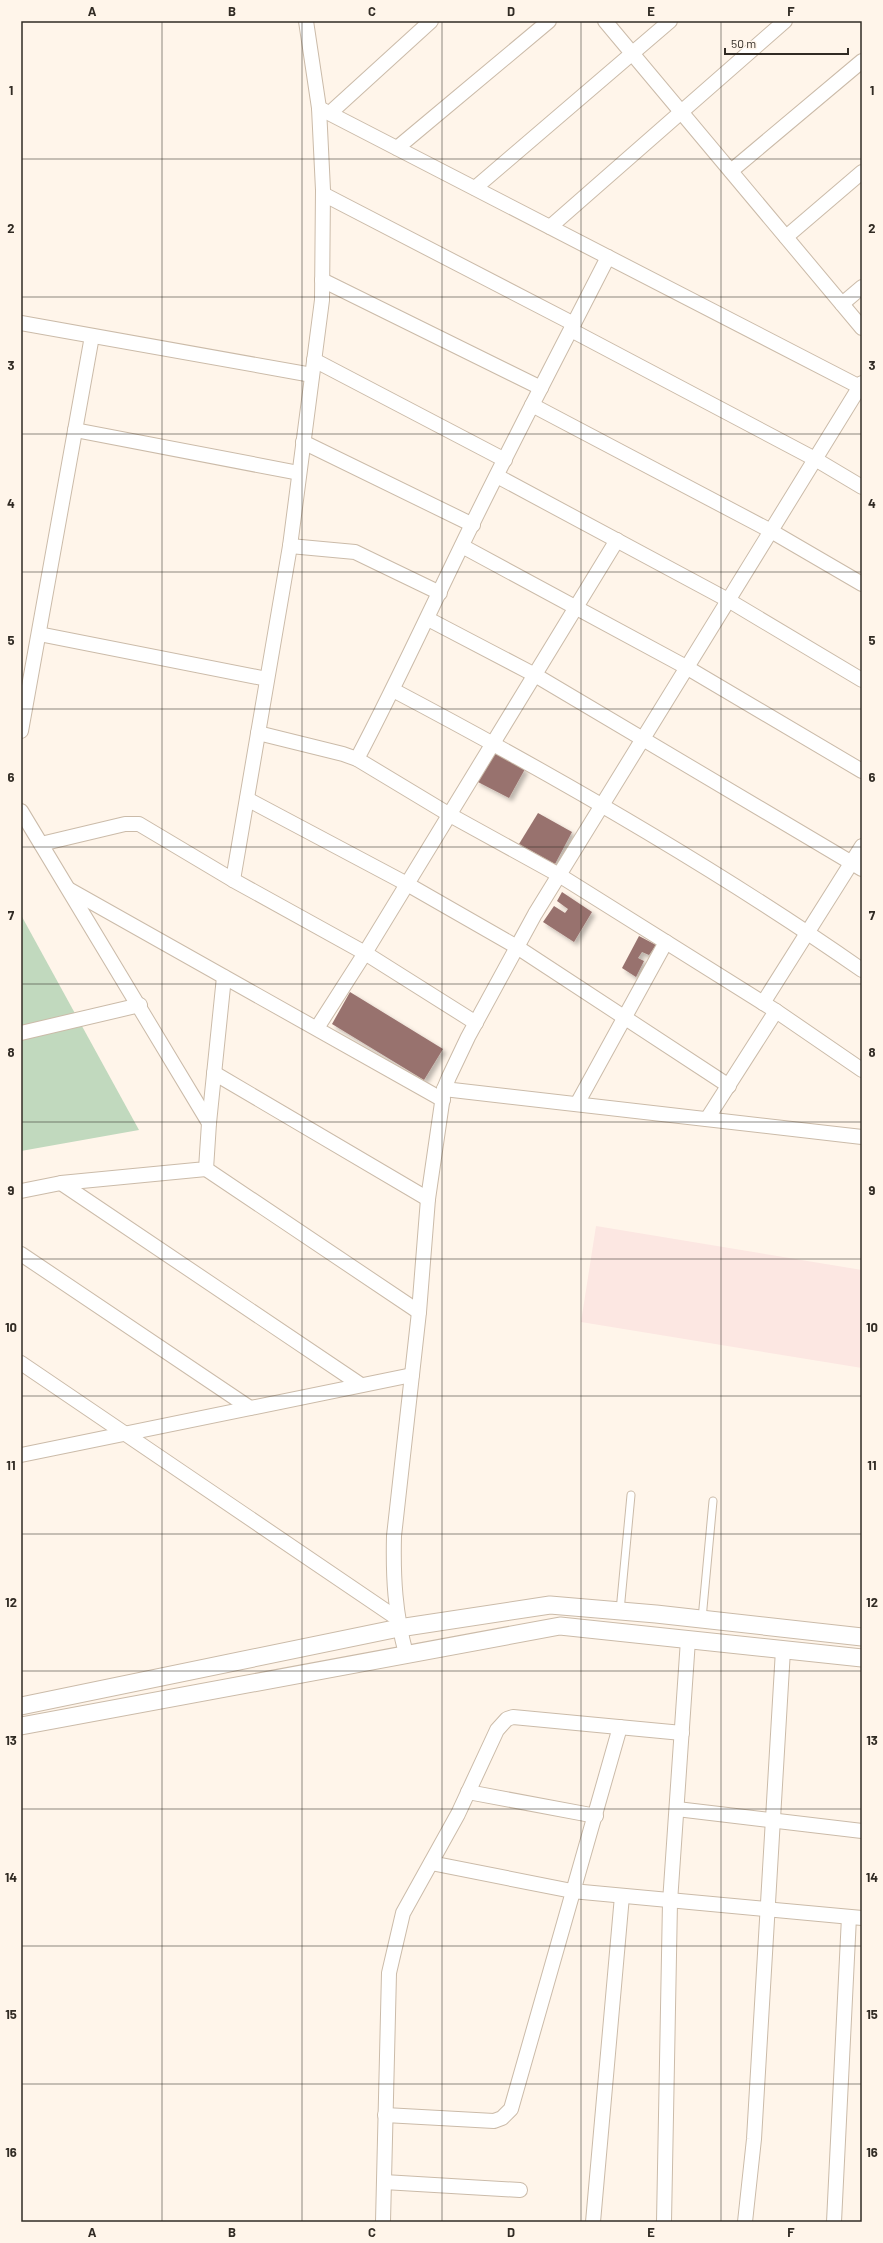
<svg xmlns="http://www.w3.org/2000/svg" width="883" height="2243" viewBox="0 0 883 2243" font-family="Barlow,sans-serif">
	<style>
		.industrial { fill: #fce7e2 }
		.green { fill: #c1d9be }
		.building { fill: #98726e; filter: url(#shadow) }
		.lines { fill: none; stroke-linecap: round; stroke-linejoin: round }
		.service-casing { stroke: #cbbba9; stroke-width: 9 }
		.minor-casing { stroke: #cbbba9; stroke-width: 16 }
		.tertiary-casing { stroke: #cbbba9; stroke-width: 19 }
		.service { stroke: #fff; stroke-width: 7 }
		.minor { stroke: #fff; stroke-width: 14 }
		.tertiary { stroke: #fff; stroke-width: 17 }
		.grid { fill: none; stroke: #312b24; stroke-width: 1; stroke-opacity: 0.55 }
		.neatline { fill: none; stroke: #312b24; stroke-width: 1.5 }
		.grid-label { font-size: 13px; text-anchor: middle; font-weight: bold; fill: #312b24 }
	</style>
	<defs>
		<filter id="shadow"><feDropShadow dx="3.5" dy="3.5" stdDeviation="2" flood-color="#0004"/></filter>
	</defs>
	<rect width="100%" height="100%" fill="#fff5ea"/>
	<polygon class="industrial" points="596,1226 862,1270 862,1368 581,1322"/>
	<polygon class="green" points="21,915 139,1130 21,1151"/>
	<g class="building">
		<polygon points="493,752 525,769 509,798 476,781"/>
		<polygon points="538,813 572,832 555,864 519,844"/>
		<polygon points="562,892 592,912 574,942 543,922 554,906 565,913 568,909 557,901"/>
		<polygon points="639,936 656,945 649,955 642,952 638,958 644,961 636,977 622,968"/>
		<polygon points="350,992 443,1049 424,1080 332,1024"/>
	</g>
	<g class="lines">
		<g class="service-casing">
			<g id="service">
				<polyline points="620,1611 631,1495"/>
				<polyline points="702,1619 713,1501"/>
			</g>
		</g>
		<g class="minor-casing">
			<g id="minor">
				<polyline points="605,21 862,328"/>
				<polyline points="319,108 860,387"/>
				<polyline points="330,113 431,21"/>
				<polyline points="397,148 549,21"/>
				<polyline points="731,171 862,61"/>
				<polyline points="475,188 670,21"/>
				<polyline points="323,194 574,324"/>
				<polyline points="550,227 785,21"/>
				<polyline points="786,237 862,172"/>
				<polyline points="322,280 541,388"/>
				<polyline points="842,304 862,287"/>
				<polyline points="21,323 312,375"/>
				<polyline points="571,330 815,459 862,487"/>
				<polyline points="314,360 505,460"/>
				<polyline points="532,405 771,531 862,584"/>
				<polyline points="75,430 299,473"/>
				<polyline points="303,442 473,525"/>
				<polyline points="497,476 728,600 862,680"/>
				<polyline points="290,546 355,552 440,593"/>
				<polyline points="462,546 686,667 862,771"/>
				<polyline points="428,619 535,675 862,869"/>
				<polyline points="39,634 267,679"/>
				<path d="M393,690C554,775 713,866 862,970"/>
				<polyline points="21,731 92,336"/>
				<polyline points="258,733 343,754 357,759 450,815 559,875 776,1011 862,1070"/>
				<path d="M357,759C394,689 427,617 462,545C509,448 559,353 608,257"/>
				<polyline points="247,799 407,884 517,947 729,1086"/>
				<polyline points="21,811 209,1123 206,1169 61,1183 21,1191"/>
				<polyline points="41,844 125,824 139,824 233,880 365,953 476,1023"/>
				<polyline points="233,880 290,546 322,300 323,190 319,108 306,21"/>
				<polyline points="70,890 443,1100"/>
				<polyline points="763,1003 862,846"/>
				<polyline points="317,1028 365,953 617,540"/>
				<polyline points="21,1033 140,1005"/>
				<polyline points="214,1073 428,1199"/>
				<polyline points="444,1089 862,1137"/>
				<polyline points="577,1104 666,942"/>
				<polyline points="707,1119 776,1011"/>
				<polyline points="209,1123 224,977"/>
				<polyline points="206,1169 419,1312"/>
				<polyline points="61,1183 361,1385"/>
				<polyline points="21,1254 250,1408"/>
				<polyline points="21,1363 398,1619"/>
				<polyline points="21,1455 412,1375"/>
				<path d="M406,1654C395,1613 393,1578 394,1536L419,1312L428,1199L444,1089L449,1077L468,1037L535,914L862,383"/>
				<polyline points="468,1792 596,1816"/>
				<polyline points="677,1809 862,1831"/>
				<polyline points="431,1863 572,1891 862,1918"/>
				<polyline points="385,2115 494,2121 502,2118 511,2109 620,1727"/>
				<polyline points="384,2182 520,2190"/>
				<polyline points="383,2222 389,1973 403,1913 458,1814 497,1730 507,1719 513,1717 682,1733"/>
				<polyline points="593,2222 622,1896"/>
				<polyline points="664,2222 670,1902 688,1640"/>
				<polyline points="745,2222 754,2139 783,1650"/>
				<polyline points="834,2222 849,1917"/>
			</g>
		</g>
		<g class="tertiary-casing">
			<g id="tertiary">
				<polyline points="21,1706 399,1628 550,1605 656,1614 862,1637"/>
				<polyline points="21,1726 560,1626 862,1658"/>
			</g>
		</g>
		<use href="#service" class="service"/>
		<use href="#minor" class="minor"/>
		<use href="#tertiary" class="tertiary"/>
	</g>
	<path class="grid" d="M162,21V2222M302,21V2222M442,21V2222M581,21V2222M721,21V2222M21,159H862M21,297H862M21,434H862M21,572H862M21,709H862M21,847H862M21,984H862M21,1122H862M21,1259H862M21,1396H862M21,1534H862M21,1671H862M21,1809H862M21,1946H862M21,2084H862"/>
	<rect width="883" height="2243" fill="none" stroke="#fff5ea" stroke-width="44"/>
	<path d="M725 48v6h123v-6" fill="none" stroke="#312b24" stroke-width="2"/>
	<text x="731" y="48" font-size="12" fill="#312b24" stroke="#fff5ea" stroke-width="3" paint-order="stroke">50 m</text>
	<rect x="22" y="22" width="839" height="2199" class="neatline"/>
	<g class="grid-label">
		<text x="92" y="16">A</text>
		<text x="232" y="16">B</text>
		<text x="372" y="16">C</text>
		<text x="511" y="16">D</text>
		<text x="651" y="16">E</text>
		<text x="791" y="16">F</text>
		<text x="11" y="95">1</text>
		<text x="872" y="95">1</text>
		<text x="11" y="233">2</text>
		<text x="872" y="233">2</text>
		<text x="11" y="370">3</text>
		<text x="872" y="370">3</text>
		<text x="11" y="508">4</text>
		<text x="872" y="508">4</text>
		<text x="11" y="645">5</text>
		<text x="872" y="645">5</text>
		<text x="11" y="782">6</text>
		<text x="872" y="782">6</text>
		<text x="11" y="920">7</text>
		<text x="872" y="920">7</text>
		<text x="11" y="1057">8</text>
		<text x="872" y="1057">8</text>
		<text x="11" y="1195">9</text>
		<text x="872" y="1195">9</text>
		<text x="11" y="1332">10</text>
		<text x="872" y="1332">10</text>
		<text x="11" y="1470">11</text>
		<text x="872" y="1470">11</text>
		<text x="11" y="1607">12</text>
		<text x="872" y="1607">12</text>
		<text x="11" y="1745">13</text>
		<text x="872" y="1745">13</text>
		<text x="11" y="1882">14</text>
		<text x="872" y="1882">14</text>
		<text x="11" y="2019">15</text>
		<text x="872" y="2019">15</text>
		<text x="11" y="2157">16</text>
		<text x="872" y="2157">16</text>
		<text x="92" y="2237">A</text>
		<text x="232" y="2237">B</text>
		<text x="372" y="2237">C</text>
		<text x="511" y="2237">D</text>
		<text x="651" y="2237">E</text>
		<text x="791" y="2237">F</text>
	</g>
</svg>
